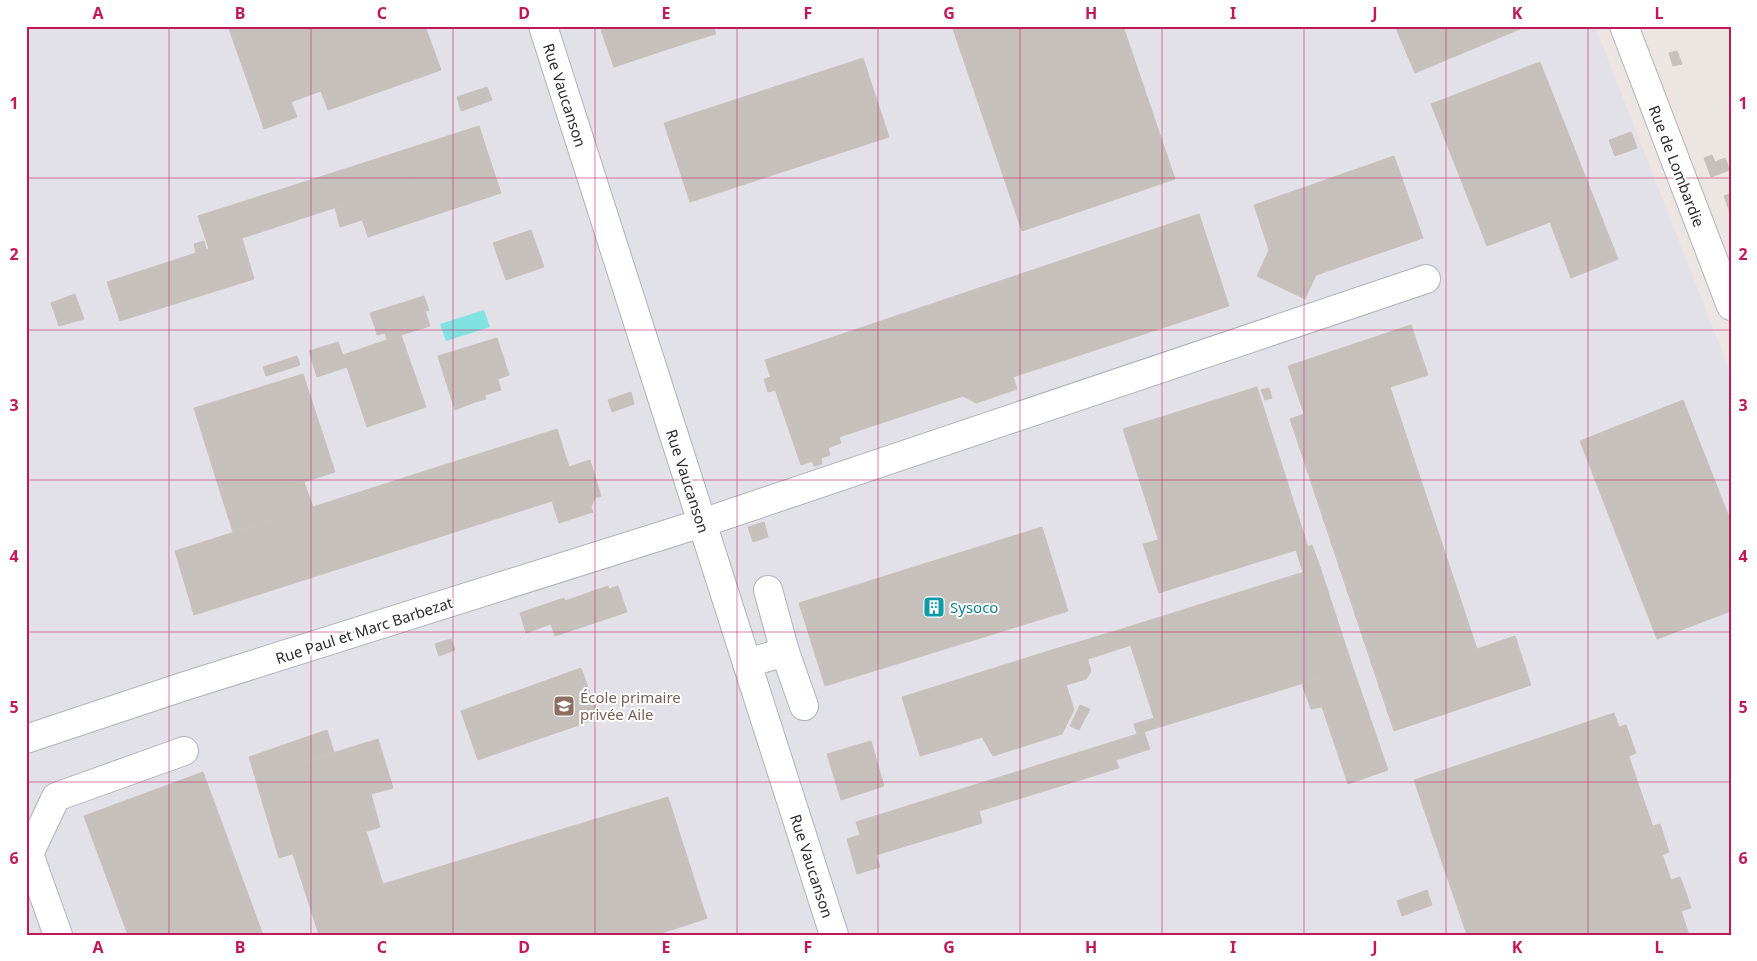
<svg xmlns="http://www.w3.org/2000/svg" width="1757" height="961" viewBox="0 0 1757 961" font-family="'Noto Sans',sans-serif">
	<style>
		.industrial { fill: #e1e1e7 }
		.water { fill: #81e3e1 }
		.building { fill: #c6c0bd; stroke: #c8c0bb }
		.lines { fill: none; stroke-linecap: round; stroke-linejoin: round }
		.minor-casing { stroke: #aeb3b8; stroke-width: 30 }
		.minor { stroke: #fff; stroke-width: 28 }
		.grid { fill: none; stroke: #c2185b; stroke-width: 1; stroke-opacity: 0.55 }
		.labels { text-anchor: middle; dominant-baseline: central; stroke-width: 4; stroke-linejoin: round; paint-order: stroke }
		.street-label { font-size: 15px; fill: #2d2d2d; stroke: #fff }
		.culture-label { font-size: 15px; fill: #0d838f; stroke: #fff; text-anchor: start }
		.education-label { font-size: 15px; fill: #785e54; stroke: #fff; text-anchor: start }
		.neatline { fill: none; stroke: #c2185b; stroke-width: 2 }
		.grid-label { font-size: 16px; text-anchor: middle; font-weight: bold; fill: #c2185b }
	</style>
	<rect width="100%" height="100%" fill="#ede5e2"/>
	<polygon class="industrial" points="26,26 1595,26 1731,374 1731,935 26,935"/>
	<polygon class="water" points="484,310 490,327 446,341 440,324"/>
	<g class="building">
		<polygon points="228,26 245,26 274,108 259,114"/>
		<polygon points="245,26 425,26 441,70 328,110 321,91 274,108"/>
		<polygon points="614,26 656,26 665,50 614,67 601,30"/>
		<polygon points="656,26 695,26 699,39 665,50"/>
		<polygon points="695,26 713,26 716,34 699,39"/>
		<polygon points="952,26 1123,26 1175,179 1022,231"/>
		<polygon points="1395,26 1527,26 1415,73"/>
		<polygon points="1677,51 1682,64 1673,66 1669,53"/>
		<polygon points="863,58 889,137 690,202 664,123"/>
		<polygon points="1540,62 1618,259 1571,278 1550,222 1487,246 1431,104"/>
		<polygon points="487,87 492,100 461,111 457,97"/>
		<polygon points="291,102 297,117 264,129 259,114"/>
		<polygon points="479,126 489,157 209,249 198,216"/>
		<polygon points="1631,132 1637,148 1615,156 1609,140"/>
		<polygon points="1712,155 1715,162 1725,158 1730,170 1711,177 1704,158"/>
		<polygon points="1394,156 1423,238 1316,275 1305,299 1257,276 1269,250 1254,205"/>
		<polygon points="489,157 501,193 368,237 356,201"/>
		<polygon points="1731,193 1731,212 1730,213 1724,196"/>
		<polygon points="356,201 362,220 340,227 335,208"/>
		<polygon points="1199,214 1229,306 1013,377 1017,389 976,403 963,396 839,437 841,443 828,448 830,455 801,465 765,360"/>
		<polygon points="531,230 544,267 506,280 493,243"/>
		<polygon points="242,238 254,279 120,321 107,282"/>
		<polygon points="204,241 206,249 196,253 194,244"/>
		<polygon points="75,294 84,319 59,326 51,303"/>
		<polygon points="424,296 429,310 406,317 402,303"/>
		<polygon points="402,303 406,317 375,327 370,313"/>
		<polygon points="425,311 430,326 401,335 426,407 367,427 343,355 387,340 385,333 377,335 375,327"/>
		<polygon points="1411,325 1428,375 1390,387 1477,649 1515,636 1531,685 1394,731 1290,419 1304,414 1288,366"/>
		<polygon points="497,338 509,375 498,379 490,351 441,366 438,356"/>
		<polygon points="338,342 347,367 317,377 309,351"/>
		<polygon points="490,351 501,390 485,395 484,392 473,396 475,402 455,410 441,366"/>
		<polygon points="297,356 300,365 266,376 263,367"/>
		<polygon points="303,374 335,472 225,507 194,408"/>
		<polygon points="771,377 775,390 768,392 764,379"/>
		<polygon points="1257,387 1308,547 1312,545 1320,567 1303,572 1296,550 1174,588 1123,429"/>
		<polygon points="1269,388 1272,398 1265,400 1261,390"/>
		<polygon points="484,392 486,399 475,402 473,396"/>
		<polygon points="631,392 634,404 612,412 608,400"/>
		<polygon points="1683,400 1731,522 1731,611 1657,639 1580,441"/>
		<polygon points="557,429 569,467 590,460 601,496 595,498 590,495 585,503 591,507 593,512 559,523 552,501 194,615 175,551"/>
		<polygon points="821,458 822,464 814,466 812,461"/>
		<polygon points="304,482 313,507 233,532 225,507"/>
		<polygon points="590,495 595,498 591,507 585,503"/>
		<polygon points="764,522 768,537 753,542 748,527"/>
		<polygon points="1042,527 1068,611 825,686 799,603"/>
		<polygon points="1158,540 1174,588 1159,593 1143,544"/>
		<polygon points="1320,567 1353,668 1137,734 1134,724 1154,718 1125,628"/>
		<polygon points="608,586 615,606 572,621 570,617 526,633 520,613 564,598 565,601"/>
		<polygon points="618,586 627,612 555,636 551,624 570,617 572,621 615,606 609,589"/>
		<polygon points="1125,628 1131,645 1088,659 1082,641"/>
		<polygon points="451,639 455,650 439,656 435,644"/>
		<polygon points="1082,641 1091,671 1086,679 1066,685 1055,649"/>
		<polygon points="1055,649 1074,710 1062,734 993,756 982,737 954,746 942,707 922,713 915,693"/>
		<polygon points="581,668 599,718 478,760 461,711"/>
		<polygon points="1353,668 1388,770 1348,784 1322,707 1311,709 1302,684"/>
		<polygon points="915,693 922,713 942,707 954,746 920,756 902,697"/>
		<polygon points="1080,705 1090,709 1079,730 1070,726"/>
		<polygon points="1614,713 1671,880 1680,877 1687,896 1677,899 1689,935 1467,935 1414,780"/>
		<polygon points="1626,725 1636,753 1629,756 1619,727"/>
		<polygon points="327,730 334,752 255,777 249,757"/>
		<polygon points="1144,732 1150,749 1116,760 1119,768 979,811 982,823 876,855 880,867 857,874 847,839 860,835 856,822"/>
		<polygon points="378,739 393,788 371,794 380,827 279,858 255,777"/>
		<polygon points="871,741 884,786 841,800 827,754"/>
		<polygon points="203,772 263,935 128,935 84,816"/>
		<polygon points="668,797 702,904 700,912 702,920 655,935 319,935 293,854 339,839 357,892"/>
		<polygon points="1660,824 1669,852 1662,855 1653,826"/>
		<polygon points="366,831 383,884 357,892 339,839"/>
		<polygon points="1427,890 1432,905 1402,916 1397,901"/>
		<polygon points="1687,896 1691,908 1681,911 1677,899"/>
		<polygon points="702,904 707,918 702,920 700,912"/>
	</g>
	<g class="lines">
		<g class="minor-casing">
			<g id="minor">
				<polyline points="543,26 834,935"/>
				<polyline points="1624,26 1731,306"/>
				<polyline points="768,590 785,652"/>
				<polyline points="747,663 785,652 804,706"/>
				<polyline points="26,739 182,687 702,523 1426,279"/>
				<polyline points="58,935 29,854 56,797 184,751"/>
			</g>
		</g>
		<use href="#minor" class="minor"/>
	</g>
	<path class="grid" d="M169,26V935M311,26V935M453,26V935M595,26V935M737,26V935M878,26V935M1020,26V935M1162,26V935M1304,26V935M1446,26V935M1588,26V935M26,178H1731M26,330H1731M26,480H1731M26,632H1731M26,782H1731"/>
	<defs>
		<g id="building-square" transform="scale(1.125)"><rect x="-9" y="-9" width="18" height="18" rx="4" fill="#0f9aa8" stroke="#fff"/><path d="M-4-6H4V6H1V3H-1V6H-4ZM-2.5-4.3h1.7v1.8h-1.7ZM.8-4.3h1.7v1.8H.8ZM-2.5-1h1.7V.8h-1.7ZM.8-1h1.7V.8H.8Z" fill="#fff"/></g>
		<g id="school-square" transform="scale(1.125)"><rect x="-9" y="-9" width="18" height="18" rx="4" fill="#8d6e63" stroke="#fff"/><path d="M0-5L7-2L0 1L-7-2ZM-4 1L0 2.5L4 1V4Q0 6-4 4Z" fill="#fff"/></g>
	</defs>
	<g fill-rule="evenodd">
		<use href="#building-square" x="934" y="607"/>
		<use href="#school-square" x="564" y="706"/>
	</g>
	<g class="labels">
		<g class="street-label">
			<text transform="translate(565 95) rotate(72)">Rue Vaucanson</text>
			<text transform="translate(1677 166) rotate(69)">Rue de Lombardie</text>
			<text transform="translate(688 481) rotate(72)">Rue Vaucanson</text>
			<text transform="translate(364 630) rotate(-18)">Rue Paul et Marc Barbezat</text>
			<text transform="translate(812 866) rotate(72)">Rue Vaucanson</text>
		</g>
		<g class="culture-label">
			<text x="950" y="607">Sysoco</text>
		</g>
		<g class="education-label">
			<text x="580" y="697">École primaire<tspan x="580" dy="17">privée Aile</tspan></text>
		</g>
	</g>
	<rect width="1757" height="961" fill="none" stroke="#ffffff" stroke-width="55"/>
	<rect x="28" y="28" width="1702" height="906" class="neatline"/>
	<g class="grid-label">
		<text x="98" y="19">A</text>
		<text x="240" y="19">B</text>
		<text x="382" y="19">C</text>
		<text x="524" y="19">D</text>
		<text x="666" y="19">E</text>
		<text x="808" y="19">F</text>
		<text x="949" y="19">G</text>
		<text x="1091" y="19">H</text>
		<text x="1233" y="19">I</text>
		<text x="1375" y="19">J</text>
		<text x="1517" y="19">K</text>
		<text x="1659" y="19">L</text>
		<text x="14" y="109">1</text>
		<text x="1743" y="109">1</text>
		<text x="14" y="260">2</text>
		<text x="1743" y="260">2</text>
		<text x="14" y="411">3</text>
		<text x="1743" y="411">3</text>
		<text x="14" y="562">4</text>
		<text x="1743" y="562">4</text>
		<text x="14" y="713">5</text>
		<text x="1743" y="713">5</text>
		<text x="14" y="864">6</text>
		<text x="1743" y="864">6</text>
		<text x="98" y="953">A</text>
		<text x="240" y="953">B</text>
		<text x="382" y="953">C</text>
		<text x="524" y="953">D</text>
		<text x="666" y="953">E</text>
		<text x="808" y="953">F</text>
		<text x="949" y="953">G</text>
		<text x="1091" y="953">H</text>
		<text x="1233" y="953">I</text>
		<text x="1375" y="953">J</text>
		<text x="1517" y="953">K</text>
		<text x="1659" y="953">L</text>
	</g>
</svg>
